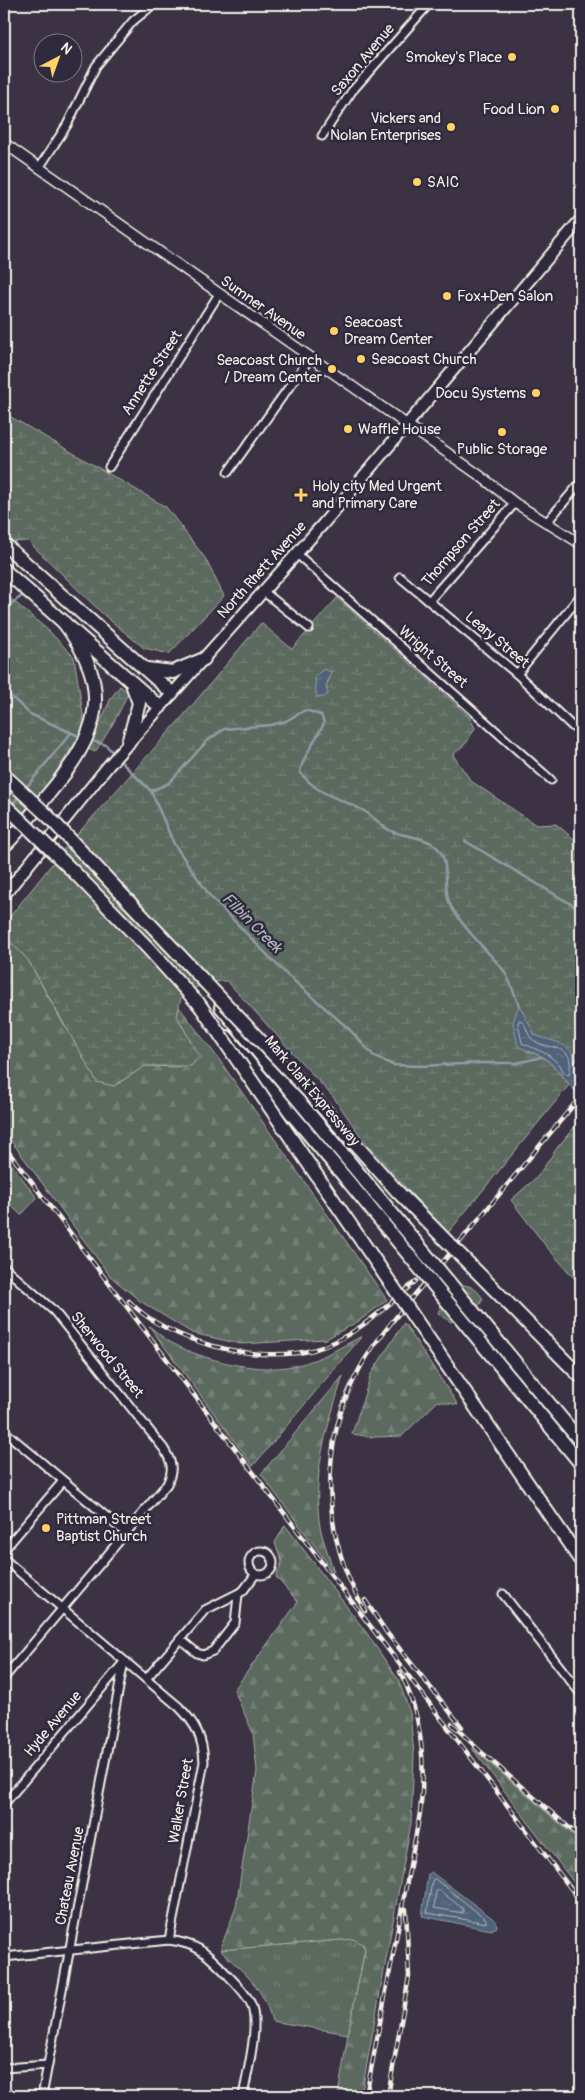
<svg xmlns="http://www.w3.org/2000/svg" width="585" height="2100" viewBox="0 0 585 2100" font-family="Pangolin,sans-serif">
	<style>
		.grass { fill: url(#grass-tufts); stroke: #a8ada4 }
		.forest { fill: url(#forest-firs); stroke: #a8ada4 }
		.wetland { fill: url(#wetland-marsh); stroke: #a8ada4; fill-rule: evenodd }
		.water { fill: url(#water-ripples); stroke: #929ba6 }
		.lines { fill: none; stroke-linecap: round; stroke-linejoin: round }
		.shore { stroke: #b2b8bc; stroke-width: 1 }
		.stream { stroke: #929ba6; stroke-width: 2.5 }
		.minor-casing { stroke: #f4f1e8; stroke-width: 11 }
		.tertiary-casing { stroke: #f4f1e8; stroke-width: 12 }
		.secondary-casing { stroke: #f4f1e8; stroke-width: 14 }
		.motorway-casing { stroke: #f4f1e8; stroke-width: 16 }
		.minor { stroke: #2f2a3d; stroke-width: 7 }
		.tertiary { stroke: #2f2a3d; stroke-width: 9 }
		.secondary { stroke: #2f2a3d; stroke-width: 10 }
		.motorway { stroke: #2f2a3d; stroke-width: 12 }
		.rail-casing { stroke: #f4f1e8; stroke-width: 4.5 }
		.rail { stroke: #2f2a3d; stroke-width: 2.5; stroke-dasharray: 8; stroke-linecap: butt }
		.motorway-bridge-casing { stroke: #f4f1e8; stroke-width: 16; stroke-linecap: butt }
		.motorway-bridge { stroke: #2f2a3d; stroke-width: 12 }
		.poi-dot { fill: #ffd166; stroke: #2f2a3d; stroke-width: 2 }
		.labels { text-anchor: middle; dominant-baseline: central; stroke-width: 5; stroke-linejoin: round; paint-order: stroke }
		.poi-label { font-size: 15px; fill: #f4f1e8; stroke: #2f2a3d; text-anchor: start }
		.street-label { font-size: 15px; fill: #f4f1e8; stroke: #2f2a3d }
		.water-label { font-size: 16px; font-style: italic; fill: #b2b8bc; stroke: #2f2a3d }
	</style>
	<defs>
		<pattern id="grass-tufts" width="24" height="20" patternUnits="userSpaceOnUse" patternTransform="scale(1.25)"><rect width="24" height="20" fill="#5b695f"/><path d="M3 7l-1-3M5 7V3M7 7l1-3M15 17l-1-3M17 17v-4M19 17l1-3" fill="none" stroke="#737f76"/></pattern>
		<pattern id="forest-firs" width="22" height="20" patternUnits="userSpaceOnUse" patternTransform="scale(1.25)"><rect width="22" height="20" fill="#5b695f"/><path d="M5 1l3.5 6h-7zM16 11l3.5 6h-7z" fill="#737f76"/></pattern>
		<pattern id="wetland-marsh" width="20" height="14" patternUnits="userSpaceOnUse" patternTransform="scale(1.25)"><rect width="20" height="14" fill="#5b695f"/><path d="M1 5h8M5 5V1M11 12h8M15 12V8" fill="none" stroke="#737f76"/></pattern>
		<pattern id="water-ripples" width="26" height="14" patternUnits="userSpaceOnUse" patternTransform="scale(1.25)"><rect width="26" height="14" fill="#50627a"/><path d="M2 4q2-2 4 0t4 0M15 11q2-2 4 0t4 0" fill="none" stroke="#6a798d"/></pattern>
	</defs>
	<rect width="100%" height="100%" fill="#3b3343"/>
	<filter id="ink" filterUnits="userSpaceOnUse"><feTurbulence type="fractalNoise" baseFrequency=".02" numOctaves="2"/><feDisplacementMap in="SourceGraphic" scale="10" xChannelSelector="R" yChannelSelector="G"/><feConvolveMatrix kernelMatrix="1 2 1 2 8 2 1 2 1" color-interpolation-filters="sRGB"/></filter>
	<g filter="url(#ink)">
		<path class="grass" d="M353,1939L360,1941L365,1949L348,2034L272,2021C263,1986 245,1974 220,1950Z"/>
		<g class="forest">
			<polygon points="4,935 28,960 62,1022 114,1086 145,1066 177,1067 199,1057 177,1016 179,1007 218,1058 387,1300 359,1321 326,1339 241,1344 192,1333 140,1301 110,1276 4,1131"/>
			<polygon points="4,1154 37,1198 21,1215 4,1199"/>
			<polygon points="404,1323 458,1405 438,1401 402,1436 373,1437 352,1434 371,1374"/>
			<path d="M149,1326C157,1332 165,1340 174,1344C203,1360 254,1372 287,1367C313,1364 339,1348 362,1336L253,1466Z"/>
			<path d="M343,1376C328,1425 313,1467 319,1520C321,1537 329,1555 334,1572L261,1474Z"/>
			<polygon points="285,1525 366,1632 399,1681 410,1713 414,1755 411,1823 361,2096 338,2096 348,2034 365,1950 364,1945 353,1939 220,1950 236,1907 257,1771 253,1733 234,1690 298,1602 276,1577 282,1562 275,1543"/>
			<polygon points="471,1747 581,1842 581,1892"/>
		</g>
		<g class="wetland">
			<polygon points="4,413 166,507 205,558 224,596 169,654 144,648 106,617 28,541 10,542 4,554"/>
			<path d="M4,593L49,631L74,657L84,721L100,723L111,698L120,686L128,692C121,711 107,735 95,752L75,743L50,781L4,835Z"/>
			<path d="M337,598L469,716L475,728L467,742L453,755L471,781L536,825L556,824L581,845V1054L575,1062C566,1041 554,1043 535,1035L519,1006L527,1052C548,1054 555,1072 570,1084L447,1234L362,1138L334,1098L227,981C208,981 196,986 181,997L177,1016L199,1057L191,1066H145L114,1086L97,1082L28,960L4,935V924L64,849L185,714L261,623L292,649ZM330,678L326,686L328,694H316L317,683Z"/>
			<polygon points="581,1119 581,1286 545,1245 511,1200 538,1176 557,1148"/>
			<path d="M456,1284C469,1285 476,1287 483,1299C475,1314 467,1318 451,1322L438,1313L443,1299Z"/>
		</g>
		<g class="water">
			<polygon points="324,669 331,672 326,686 328,694 324,697 318,698 316,694 315,676"/>
			<path d="M519,1005L535,1035C551,1042 572,1041 575,1063C575,1067 574,1072 575,1076C576,1084 581,1084 581,1098C569,1085 558,1067 543,1057C534,1052 526,1051 518,1046L513,1022Z"/>
			<polygon points="431,1872 496,1921 497,1927 491,1930 422,1916 428,1874"/>
		</g>
		<g class="lines">
			<g class="shore">
				<path d="M520,1020C527,1024 526,1033 532,1039C546,1052 577,1040 569,1075L564,1073L560,1065L547,1054L522,1043L518,1023Z"/>
				<polygon points="435,1879 486,1919 486,1923 427,1913 432,1881"/>
				<polygon points="439,1890 463,1909 463,1913 434,1908 436,1892"/>
			</g>
			<g class="stream">
				<polyline points="4,609 22,596"/>
				<polyline points="4,690 30,714 81,737"/>
				<polyline points="89,740 106,745 114,754"/>
				<polyline points="117,758 151,791 174,844 210,896 285,973 349,1029 374,1056 393,1065 420,1066 483,1063 517,1063 542,1057"/>
				<polyline points="25,789 70,734"/>
				<path d="M151,791L169,783L207,741L224,729L271,725L286,721L305,710L321,715L324,723C317,739 303,755 300,772C318,796 339,797 364,811C373,816 381,826 391,831C405,837 423,836 434,845C452,858 442,883 449,902C457,921 487,951 501,967C511,979 513,993 519,1005"/>
				<polyline points="11,806 20,795"/>
				<polyline points="465,841 581,910"/>
				<polyline points="575,1062 581,1054"/>
			</g>
			<g class="minor-casing">
				<g id="minor">
					<polyline points="4,6 6,4"/>
					<polyline points="322,136 352,91 429,4"/>
					<polyline points="39,168 67,125 96,66 133,21 154,4"/>
					<polyline points="109,467 219,294"/>
					<polyline points="228,472 310,358"/>
					<polyline points="547,522 581,482"/>
					<polyline points="297,554 551,780"/>
					<polyline points="400,577 517,674 573,727"/>
					<polyline points="264,592 309,628"/>
					<polyline points="429,601 515,503"/>
					<polyline points="517,674 581,595"/>
					<path d="M4,1267L54,1311L164,1449C172,1462 174,1470 167,1484L4,1678"/>
					<polyline points="4,1431 126,1533"/>
					<polyline points="4,1550 63,1481"/>
					<circle cx="261" cy="1563" r="12"/>
					<path d="M4,1559L179,1707C196,1724 203,1738 204,1762L169,1940"/>
					<polyline points="503,1594 581,1694"/>
					<polyline points="180,1639 197,1653 203,1655 213,1651 235,1623 238,1595"/>
					<polyline points="146,1679 205,1610 243,1591 255,1575"/>
					<polyline points="4,1804 124,1662"/>
					<path d="M4,1957L169,1940C196,1944 203,1950 222,1969C231,1979 245,1991 251,2004C260,2026 247,2073 243,2096"/>
					<polyline points="4,2068 48,2065"/>
					<polyline points="42,2096 124,1661"/>
				</g>
			</g>
			<g class="tertiary-casing">
				<polyline id="tertiary" points="4,143 479,475 515,503 581,544"/>
			</g>
			<g class="secondary-casing">
				<g id="secondary">
					<polyline points="580,4 581,5"/>
					<polyline points="4,895 109,765 323,524 581,219"/>
				</g>
			</g>
			<g class="motorway-casing">
				<g id="motorway">
					<polyline points="4,544 172,693"/>
					<polyline points="4,570 160,707"/>
					<polyline points="147,669 173,672 204,659"/>
					<polyline points="128,743 139,703 133,687"/>
					<path d="M4,846C19,832 32,813 46,797C99,734 116,691 62,620"/>
					<polyline points="75,873 148,948 202,1008"/>
					<polyline points="4,891 8,889"/>
					<polyline points="221,1007 352,1165"/>
					<polyline points="227,1037 343,1175"/>
				</g>
			</g>
			<use href="#minor" class="minor"/>
			<use href="#tertiary" class="tertiary"/>
			<use href="#secondary" class="secondary"/>
			<use href="#motorway" class="motorway"/>
			<g class="rail-casing">
				<g id="rail">
					<polyline points="4,1146 581,1902"/>
					<path d="M129,1301C168,1343 258,1364 313,1350C353,1339 386,1307 416,1281"/>
					<polyline points="365,1600 387,1633 462,1727"/>
					<path d="M365,1611C317,1528 318,1426 373,1347C397,1313 426,1282 453,1250C496,1199 538,1147 581,1096"/>
					<polyline points="452,1724 480,1751 581,1838"/>
					<path d="M366,2096L420,1813C426,1765 423,1716 400,1672"/>
					<polyline points="388,2096 409,1976 406,1909"/>
				</g>
			</g>
			<use href="#rail" class="rail"/>
			<g class="motorway-bridge-casing">
				<g id="motorway-bridge">
					<polyline points="4,775 48,816 308,1091 397,1191 581,1377"/>
					<polyline points="4,804 75,873"/>
					<polyline points="197,1001 581,1561"/>
					<polyline points="352,1165 581,1442"/>
					<polyline points="343,1175 581,1464"/>
				</g>
			</g>
			<use href="#motorway-bridge" class="motorway-bridge"/>
		</g>
	</g>
	<g class="poi-dot">
		<circle cx="512" cy="57" r="5"/>
		<circle cx="555" cy="109" r="5"/>
		<circle cx="451" cy="127" r="5"/>
		<circle cx="417" cy="182" r="5"/>
		<circle cx="447" cy="296" r="5"/>
		<circle cx="334" cy="331" r="5"/>
		<circle cx="361" cy="359" r="5"/>
		<circle cx="332" cy="369" r="5"/>
		<circle cx="536" cy="393" r="5"/>
		<circle cx="348" cy="429" r="5"/>
		<circle cx="502" cy="432" r="5"/>
		<path d="M298.5 487.5h5v5h5v5h-5v5h-5v-5h-5v-5h5z"/>
		<circle cx="46" cy="1528" r="5"/>
	</g>
	<g class="labels">
		<g class="poi-label">
			<text x="502" y="57" text-anchor="end">Smokey's Place</text>
			<text x="545" y="109" text-anchor="end">Food Lion</text>
			<text x="441" y="118" text-anchor="end">Vickers and<tspan x="441" dy="17">Nolan Enterprises</tspan></text>
			<text x="427" y="182">SAIC</text>
			<text x="457" y="296">Fox+Den Salon</text>
			<text x="344" y="322">Seacoast<tspan x="344" dy="17">Dream Center</tspan></text>
			<text x="371" y="359">Seacoast Church</text>
			<text x="322" y="360" text-anchor="end">Seacoast Church<tspan x="322" dy="17">/ Dream Center</tspan></text>
			<text x="526" y="393" text-anchor="end">Docu Systems</text>
			<text x="358" y="429">Waffle House</text>
			<text x="502" y="449" text-anchor="middle">Public Storage</text>
			<text x="312" y="486">Holy city Med Urgent<tspan x="312" dy="17">and Primary Care</tspan></text>
			<text x="56" y="1519">Pittman Street<tspan x="56" dy="17">Baptist Church</tspan></text>
		</g>
		<g class="street-label">
			<text transform="translate(363 60) rotate(-50)">Saxon Avenue</text>
			<text transform="translate(263 308) rotate(35)">Sumner Avenue</text>
			<text transform="translate(152 373) rotate(-57)">Annette Street</text>
			<text transform="translate(461 543) rotate(-49)">Thompson Street</text>
			<text transform="translate(262 570) rotate(-48)">North Rhett Avenue</text>
			<text transform="translate(497 640) rotate(40)">Leary Street</text>
			<text transform="translate(433 657) rotate(41)">Wright Street</text>
			<text transform="translate(312 1091) rotate(50)">Mark Clark Expressway</text>
			<text transform="translate(107 1355) rotate(51)">Sherwood Street</text>
			<text transform="translate(53 1724) rotate(-50)">Hyde Avenue</text>
			<text transform="translate(181 1801) rotate(-80)">Walker Street</text>
			<text transform="translate(70 1876) rotate(-79)">Chateau Avenue</text>
		</g>
		<g class="water-label">
			<text transform="translate(252 923) rotate(45)">Filbin Creek</text>
		</g>
	</g>
	<rect width="585" height="2100" fill="none" stroke="#2f2a3d" stroke-width="20"/>
	<rect x="10" y="10" width="565" height="2080" fill="none" stroke="#f4f1e8" stroke-width="2" filter="url(#ink)"/>
	<g transform="translate(58 58) rotate(41)"><circle r="24" fill="#2f2a3d" stroke="#7e7a81"/>
	<path d="M0-4L9 19L0 12L-9 19Z" fill="#ffd166"/>
	<text y="-8" font-size="14" font-weight="bold" text-anchor="middle" fill="#f4f1e8">N</text>
	</g>
</svg>
